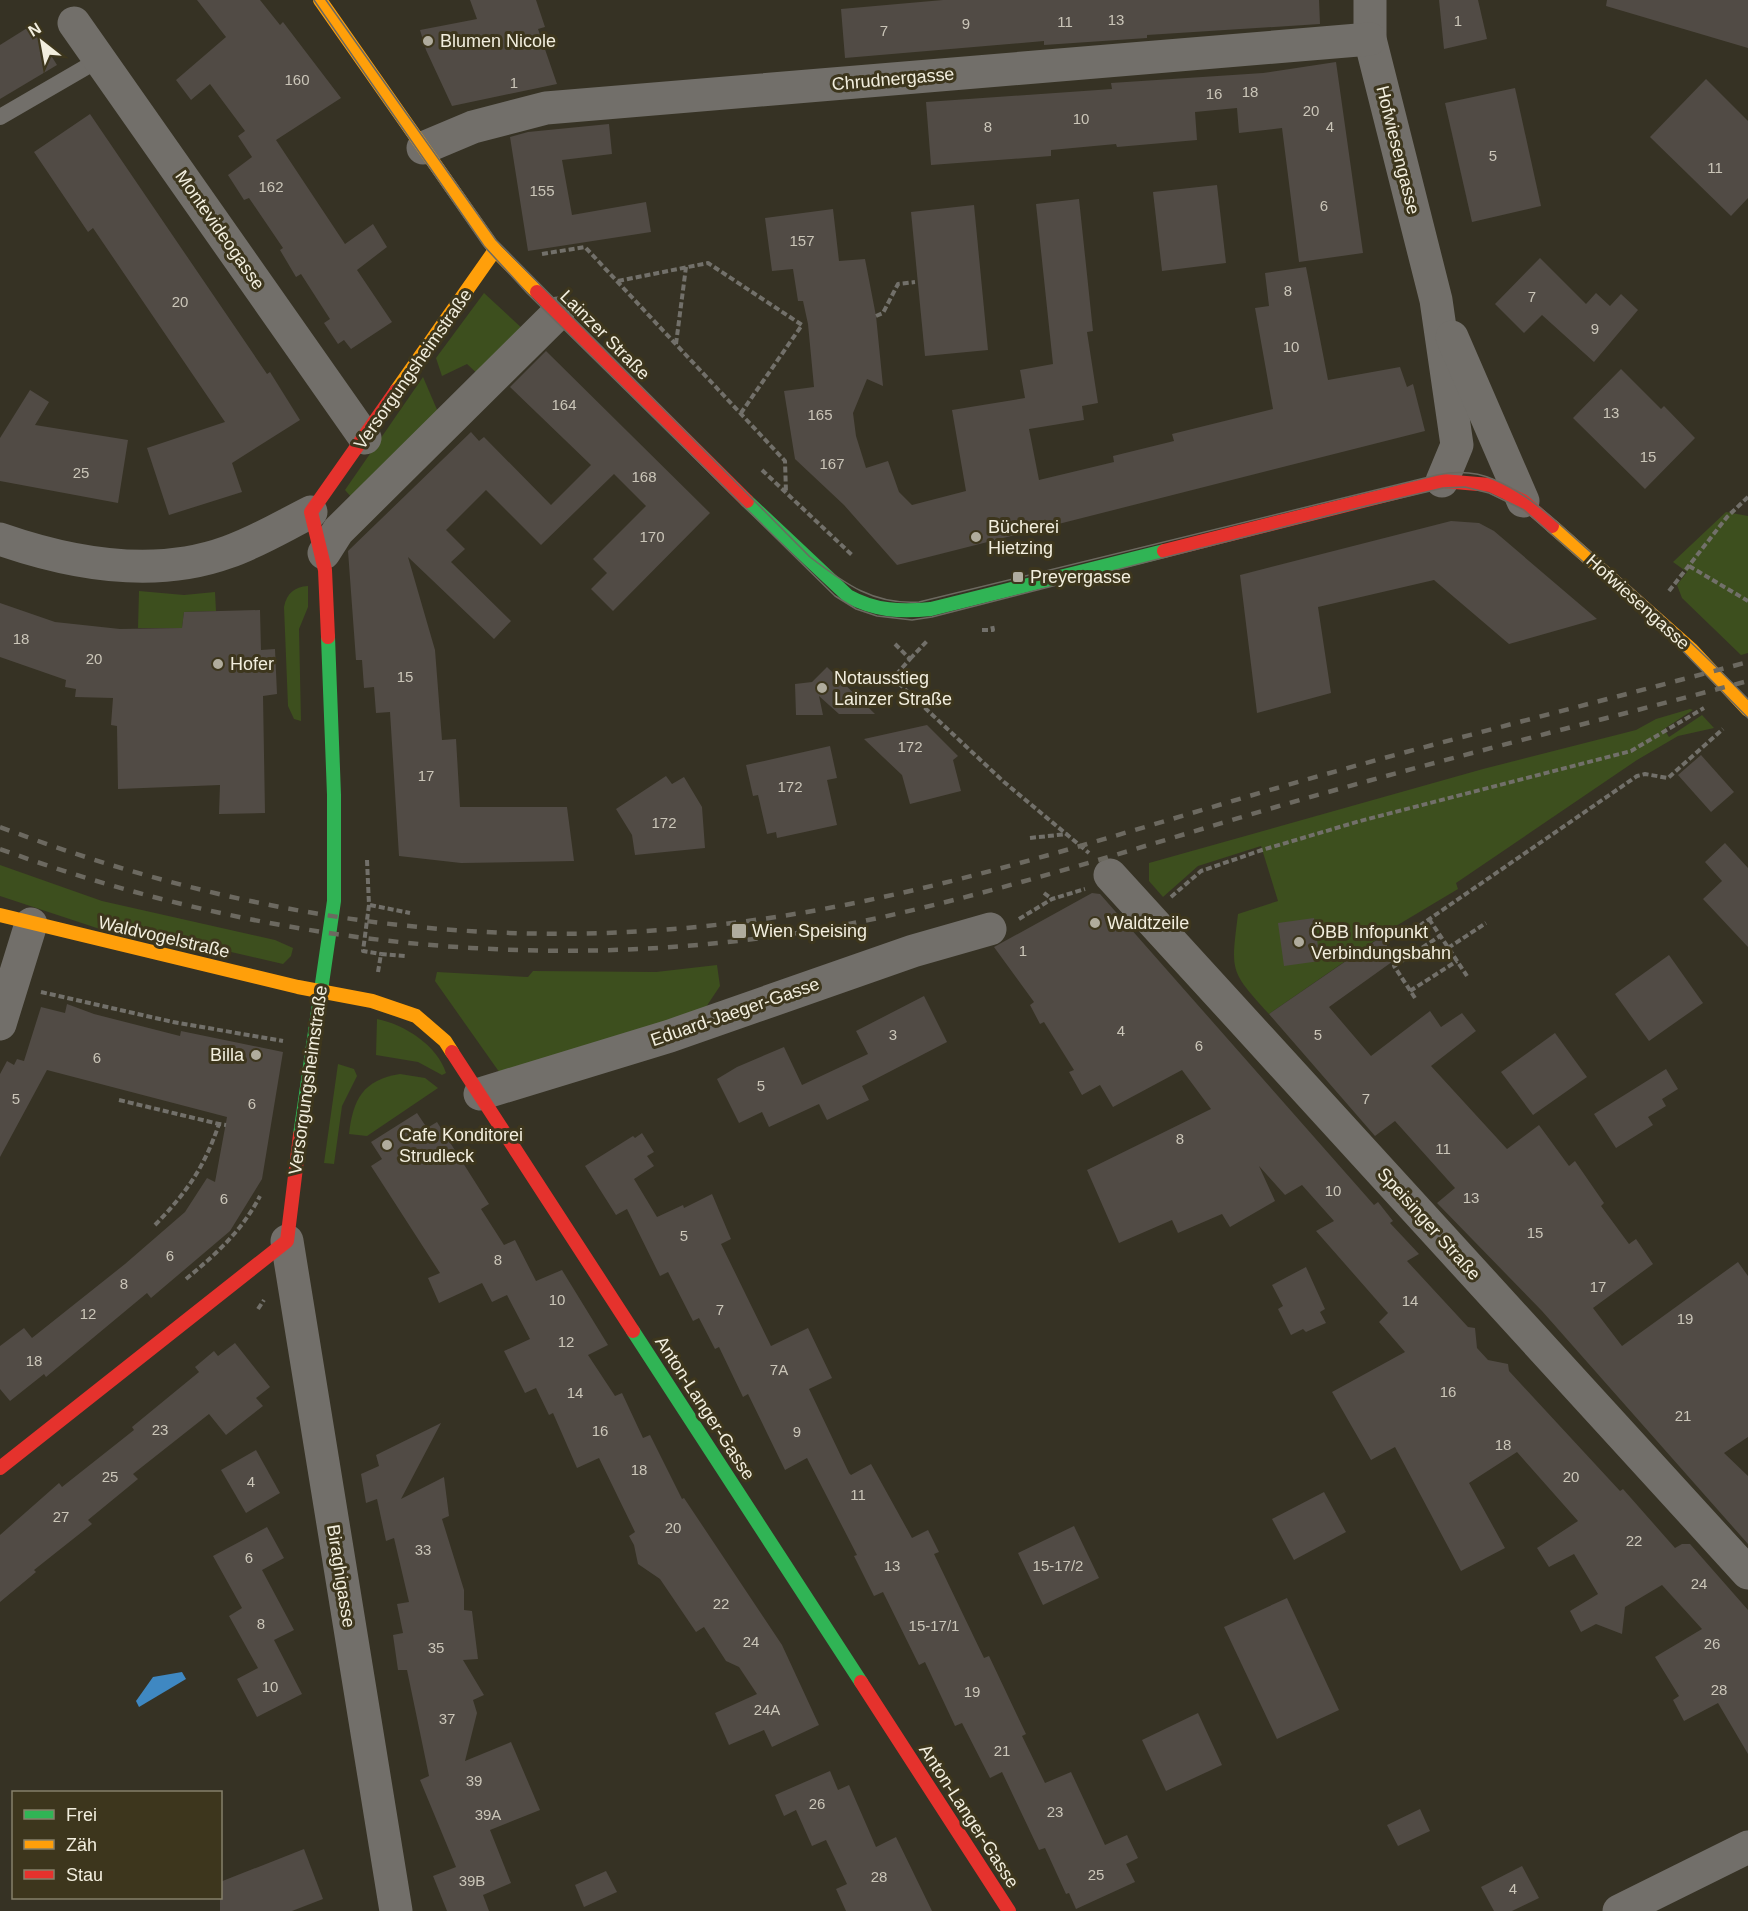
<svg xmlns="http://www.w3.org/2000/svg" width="1748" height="1911" viewBox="0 0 1748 1911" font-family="Arial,sans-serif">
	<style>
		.green { fill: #3d4f1e }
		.water { fill: #3f88c2 }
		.building { fill: #514b45 }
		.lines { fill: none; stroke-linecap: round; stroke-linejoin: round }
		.path { stroke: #72706a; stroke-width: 4; stroke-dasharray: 6 3; stroke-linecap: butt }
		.lane { stroke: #726f6a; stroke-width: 16 }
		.street { stroke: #726f6a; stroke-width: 33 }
		.fast { stroke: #30b455; stroke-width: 14 }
		.slow { stroke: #ff9f0a; stroke-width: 14 }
		.jam { stroke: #e5322d; stroke-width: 14 }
		.tram { stroke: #6c6960; stroke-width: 1.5 }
		.rail { stroke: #6c6960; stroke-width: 4.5; stroke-dasharray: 10 10; stroke-linecap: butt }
		.poi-dot { fill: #b0ac9d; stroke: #3d361d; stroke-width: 2 }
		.labels { text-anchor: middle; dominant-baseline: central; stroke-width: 6; stroke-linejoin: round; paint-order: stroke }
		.number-label { font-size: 15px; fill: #cac5b8 }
		.poi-label { font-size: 18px; fill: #f2eede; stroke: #3d361d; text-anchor: start }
		.street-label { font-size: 18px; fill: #f2eede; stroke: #3d361d }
	</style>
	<rect width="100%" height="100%" fill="#363224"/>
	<g class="green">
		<polygon points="484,293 525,331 482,378 467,364 442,376 436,358"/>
		<polygon points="423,377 441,419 352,498 345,490"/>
		<polygon points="1726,512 1748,516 1748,653 1741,655 1682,598 1677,585 1687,572 1673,562"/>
		<path d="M308,586V607L299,629L301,721L294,719L288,706L284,607C287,593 294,587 308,586Z"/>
		<polygon points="139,591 184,595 215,592 216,611 184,612 182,628 138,628"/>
		<path d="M1690,709L1693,710L1664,729L1669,737L1702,715L1714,728L1678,736L1637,760L1456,883L1458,889L1396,926L1269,1014C1229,970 1231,972 1238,914L1278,901L1261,846L1198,866L1163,897L1149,881V863L1483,769L1636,730L1656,719Z"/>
		<polygon points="0,865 102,901 275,940 293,948 291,956 283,964 127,928 121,936 0,896"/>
		<polygon points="717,965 720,986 702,1013 502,1076 435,981 437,972 528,977 533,971 656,972"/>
		<path d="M377,1019C404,1024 438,1046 446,1073L442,1075L418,1062L376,1055Z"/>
		<polygon points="338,1064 354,1069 357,1076 342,1106 334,1164 324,1163"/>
		<path d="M400,1074L425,1078L438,1088L367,1136L349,1134C353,1099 363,1080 400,1074Z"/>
	</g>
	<polygon class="water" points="182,1672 186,1679 139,1707 136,1701 153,1677"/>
	<g class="building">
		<polygon points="197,0 260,0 280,25 283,22 341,98 276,140 345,244 373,224 387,247 357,270 392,322 351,349 344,340 338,344 324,323 330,319 301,274 296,277 280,250 283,248 249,198 244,200 228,175 252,157 238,136 245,131 210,84 191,100 176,80 226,37"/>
		<polygon points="470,0 536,0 545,27 538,29 557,84 452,106 426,50 420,30 477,19"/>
		<polygon points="943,0 1319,0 1320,24 1147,35 1147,38 1044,45 1044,41 845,58 841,9"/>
		<polygon points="1439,0 1478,0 1487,39 1444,49"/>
		<polygon points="1607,0 1748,0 1748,48 1606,6"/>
		<polygon points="32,25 57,65 0,99 0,45"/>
		<polygon points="1336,62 1363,253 1299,262 1282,128 1239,133 1237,108 1195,112 1197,140 1117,147 1116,144 1051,150 1051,156 931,165 926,102 1112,89 1111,83 1263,73"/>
		<polygon points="1706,79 1748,121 1748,198 1731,216 1650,137"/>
		<polygon points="1515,88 1541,206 1472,222 1445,103"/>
		<polygon points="90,114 267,374 270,372 300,420 232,463 242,492 169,515 147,448 225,422 93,228 88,232 34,152"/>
		<polygon points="609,124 612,154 562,160 572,215 646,202 651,232 528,251 510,137 528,132"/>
		<polygon points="1217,185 1226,263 1162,271 1153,192"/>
		<polygon points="1079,199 1093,331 1087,332 1098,403 1082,406 1084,420 1029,429 1039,480 1114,462 1113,456 1174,441 1172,434 1273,409 1255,308 1269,306 1265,273 1306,267 1328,380 1400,367 1407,387 1413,384 1425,431 897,565 844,505 795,459 784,391 814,387 808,324 803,301 798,301 793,269 772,271 765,218 833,209 839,261 865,259 876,316 883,386 867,379 853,413 856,436 866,468 888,461 899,492 912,505 966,491 952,410 1025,398 1020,370 1053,364 1036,204"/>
		<polygon points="974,205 988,350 925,356 911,212"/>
		<polygon points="1540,258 1586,304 1596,293 1610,306 1621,294 1638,310 1594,362 1542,315 1524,333 1495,304"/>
		<polygon points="546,351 710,513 613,611 591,589 607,573 593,559 646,506 614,474 541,545 486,490 446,530 465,549 451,562 511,621 494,639 408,557 435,650 442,740 456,739 460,807 567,807 574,861 461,863 399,856 390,712 376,713 374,687 364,688 362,660 356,660 348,551 471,432 479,441 484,437 551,505 591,465 510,387"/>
		<polygon points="1621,369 1661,409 1664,406 1695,438 1645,489 1573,418"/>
		<polygon points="30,390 49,402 35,425 128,440 118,503 0,481 0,438"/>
		<polygon points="1451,521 1479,523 1494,531 1597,619 1509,644 1434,580 1318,607 1331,693 1257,713 1240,575"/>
		<polygon points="0,603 55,622 120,629 182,628 184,612 260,610 261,650 275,649 277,694 263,696 265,813 219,814 220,785 118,789 117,726 111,725 113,698 75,697 76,689 65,687 66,680 0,657"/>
		<polygon points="827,667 875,714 839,714 819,696 823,715 796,715 795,684 812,682"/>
		<polygon points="927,725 958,756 953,760 961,791 910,804 902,775 864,739"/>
		<polygon points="830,746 837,778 827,780 837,825 777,838 776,832 767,834 758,795 753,796 746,765"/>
		<polygon points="1701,755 1734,792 1711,812 1678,775"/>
		<polygon points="666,776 672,784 684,777 702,807 705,848 635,855 632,835 616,809"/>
		<polygon points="1725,843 1748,868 1748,947 1703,899 1722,881 1705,862"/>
		<polygon points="1092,893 1100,894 1374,1205 1378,1202 1393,1221 1390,1223 1419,1254 1407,1261 1468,1327 1475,1328 1477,1348 1488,1360 1508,1364 1509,1371 1620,1491 1623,1489 1675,1548 1682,1544 1690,1544 1748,1610 1748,1754 1718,1703 1684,1721 1673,1700 1679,1696 1655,1657 1702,1629 1662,1585 1625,1607 1622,1634 1596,1624 1581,1632 1570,1611 1598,1594 1574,1554 1549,1567 1537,1548 1578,1521 1517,1452 1469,1483 1505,1548 1461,1571 1395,1447 1371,1460 1332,1392 1405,1352 1379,1322 1388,1313 1316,1231 1334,1221 1302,1185 1285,1195 1259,1166 1275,1201 1230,1227 1222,1214 1178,1233 1172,1220 1119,1243 1087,1170 1211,1109 1182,1070 1113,1107 1100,1085 1082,1095 1069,1072 1074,1070 1044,1022 1040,1024 1030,1005 1034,1002 994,947"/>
		<polygon points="1314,918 1320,961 1284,966 1278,923"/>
		<polygon points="1381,937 1396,959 1329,1007 1371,1056 1430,1011 1441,1027 1462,1013 1476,1031 1431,1066 1507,1149 1539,1125 1569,1166 1575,1161 1604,1203 1601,1206 1629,1244 1636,1239 1653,1264 1593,1308 1622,1346 1738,1262 1748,1276 1748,1437 1724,1453 1748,1476 1748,1544 1542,1311 1437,1203 1455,1188 1395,1121 1375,1136 1269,1014"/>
		<polygon points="1669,955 1703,1003 1649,1041 1615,994"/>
		<polygon points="924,996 947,1042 862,1086 869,1100 827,1120 819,1104 769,1127 762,1112 739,1123 717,1079 737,1067 784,1047 802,1085 868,1054 856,1031"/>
		<polygon points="67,1004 94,1014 180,1036 181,1031 283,1052 262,1179 230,1231 151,1298 147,1293 46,1377 44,1374 10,1401 0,1389 0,1346 24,1328 32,1338 125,1264 185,1212 207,1178 215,1182 227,1117 47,1070 0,1157 0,1074 7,1061 14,1065 17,1059 24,1061 41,1007 65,1013"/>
		<polygon points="1555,1033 1587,1077 1533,1115 1501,1072"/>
		<polygon points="1666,1069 1678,1089 1662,1099 1666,1106 1648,1117 1653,1125 1616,1148 1594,1114"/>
		<polygon points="417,1113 427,1128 437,1122 489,1204 481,1209 504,1245 515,1240 536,1281 562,1270 608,1345 588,1355 615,1396 622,1393 643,1438 650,1435 682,1499 684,1498 782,1645 819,1725 772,1747 764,1730 729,1745 715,1713 757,1694 739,1667 726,1661 704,1627 696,1632 660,1579 638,1564 634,1545 629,1536 635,1532 599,1458 577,1468 553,1413 549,1415 536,1388 525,1393 504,1351 530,1339 507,1295 492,1302 482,1283 439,1303 428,1278 440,1273 371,1166 382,1159 371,1142"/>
		<polygon points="642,1133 654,1152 647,1156 654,1166 634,1179 657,1217 683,1205 684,1208 712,1194 731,1239 721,1244 771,1346 808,1328 832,1378 809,1389 849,1473 851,1475 871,1464 912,1538 928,1530 939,1552 934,1554 984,1658 989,1656 1026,1734 1022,1736 1045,1783 1071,1772 1105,1845 1127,1835 1138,1858 1126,1864 1135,1882 1076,1909 1069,1893 1066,1894 1045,1848 1039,1850 1002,1772 990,1778 962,1723 955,1726 925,1662 919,1665 883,1592 874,1596 854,1556 857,1555 807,1458 785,1470 748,1394 743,1397 719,1347 715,1349 699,1318 693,1321 668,1272 660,1276 627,1209 616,1215 585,1166 633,1136 635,1138"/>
		<polygon points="1306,1267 1325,1309 1320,1312 1326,1323 1306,1332 1303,1329 1291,1335 1278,1309 1283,1306 1272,1285"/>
		<polygon points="235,1343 270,1387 256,1398 263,1406 226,1435 209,1414 133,1474 138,1479 88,1520 92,1524 34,1570 36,1572 0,1602 0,1535 59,1483 62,1487 134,1430 132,1427 199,1372 195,1367 214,1351 218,1356"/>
		<polygon points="441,1423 401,1499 444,1477 449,1516 442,1519 464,1590 464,1610 472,1611 478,1659 463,1660 484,1695 473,1700 477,1713 465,1761 511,1742 540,1810 490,1830 511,1883 483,1895 489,1911 447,1911 433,1876 456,1867 420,1780 429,1776 407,1670 398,1670 393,1635 403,1633 397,1604 409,1602 394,1538 386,1541 377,1499 366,1503 361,1474 379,1466 376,1455"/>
		<polygon points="256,1450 280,1493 246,1513 221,1470"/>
		<polygon points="1324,1492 1346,1532 1294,1560 1272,1519"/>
		<polygon points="1074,1526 1099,1578 1043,1605 1018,1553"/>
		<polygon points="267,1527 284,1558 262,1570 294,1630 274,1640 302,1694 257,1717 237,1679 258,1668 229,1616 242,1608 213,1556"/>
		<polygon points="1287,1598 1339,1710 1277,1739 1224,1627"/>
		<polygon points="1198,1713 1222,1765 1166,1791 1142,1740"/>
		<polygon points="830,1771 838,1790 849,1785 876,1847 896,1837 932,1911 846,1911 836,1889 847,1884 826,1840 812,1846 796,1810 784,1816 775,1795"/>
		<polygon points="1420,1809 1430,1831 1398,1846 1387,1825"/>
		<polygon points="304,1849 323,1899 292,1911 220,1911 220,1882"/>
		<polygon points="1522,1866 1539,1898 1512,1911 1494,1911 1481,1887"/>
		<polygon points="606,1871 617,1892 584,1907 575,1885"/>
	</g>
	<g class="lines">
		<g class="path">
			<polyline points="542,254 585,247 785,461 786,492"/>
			<polyline points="618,281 708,263 802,325 741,413"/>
			<polyline points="876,316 883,313 898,284 915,282"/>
			<polyline points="676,344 686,267"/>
			<polyline points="762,470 852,555"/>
			<polyline points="1689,566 1748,601"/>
			<polyline points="1669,591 1727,517 1748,497"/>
			<polyline points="982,630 993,630 992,625"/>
			<polyline points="895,644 910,659 893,678 1004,782 1089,853"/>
			<polyline points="910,659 927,641"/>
			<polyline points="1030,838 1067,834"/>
			<polyline points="367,860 369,905 363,951 381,954"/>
			<polyline points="1044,893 1052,899"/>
			<polyline points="1171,897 1201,871 1262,850 1360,821 1631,751 1704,708"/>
			<polyline points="370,905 410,913"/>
			<polyline points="1019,919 1052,899 1085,889"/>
			<polyline points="1429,919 1467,976"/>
			<polyline points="1412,931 1637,776 1645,774 1668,778 1723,729"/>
			<polyline points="1448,948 1486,923"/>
			<polyline points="378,972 381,954 406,956"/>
			<polyline points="1410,991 1457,961"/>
			<polyline points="41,992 173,1022 283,1041"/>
			<polyline points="1415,998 1394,966 1440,936"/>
			<polyline points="119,1100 219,1124"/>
			<path d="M155,1225C187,1192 204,1168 219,1124L226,1125"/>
			<path d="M186,1279C216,1254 242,1231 260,1196"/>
			<polyline points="258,1309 264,1300"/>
		</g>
		<polyline class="lane" points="0,117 100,59"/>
		<g class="street">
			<polyline points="1370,0 1370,39 1436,300 1457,445 1442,481"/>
			<polyline points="74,23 365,438"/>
			<polyline points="423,148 473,127 546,108 1370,39"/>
			<polyline points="1452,337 1523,501"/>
			<path d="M0,539C72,564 154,579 228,552C257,542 283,526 311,512"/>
			<polyline points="324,553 338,531 558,313"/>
			<polyline points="1110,875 1748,1573"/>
			<polyline points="0,1024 31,924"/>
			<polyline points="480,1094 670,1036 913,951 990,929"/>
			<polyline points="287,1241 396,1911"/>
			<polyline points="1619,1911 1748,1847"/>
		</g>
		<g class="fast">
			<path d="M747,501L848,596C875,611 901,612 931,609L1164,551"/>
			<polyline points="300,1135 334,901 334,795 328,637"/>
			<polyline points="633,1331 861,1682"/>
		</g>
		<g class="slow">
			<polyline points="320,0 495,250 537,292"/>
			<polyline points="396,391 495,250"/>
			<polyline points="1552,526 1692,650 1748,710"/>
			<polyline points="0,915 298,987 372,1001 416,1016 445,1041 452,1052"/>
		</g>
		<g class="jam">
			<polyline points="537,292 747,501"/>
			<polyline points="1164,551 1442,481 1490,485 1523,501 1552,526"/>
			<polyline points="328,637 325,570 311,512 396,391"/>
			<polyline points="452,1052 633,1331"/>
			<polyline points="0,1468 287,1241 300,1135"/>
			<polyline points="861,1682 1009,1911"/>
		</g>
		<g class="tram">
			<polyline points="314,0 484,246 527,293 835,596 856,609 877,616 912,620 932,617 1362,507 1443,488 1465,487 1489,493 1524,510 1670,638 1748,718"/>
			<path d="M326,0L496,240L810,557C845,584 874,605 919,602L1437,475C1456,471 1477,472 1495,480C1533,496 1563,528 1594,555C1647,601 1699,648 1748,699"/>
		</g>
		<g class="rail">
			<path d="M0,827C246,920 500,957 762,919C938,894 1107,837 1277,788C1433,743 1591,704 1748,662"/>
			<path d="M0,849C286,953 597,982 896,914C1027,884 1156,842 1286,804C1439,760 1594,722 1748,681"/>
		</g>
	</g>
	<g class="poi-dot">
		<circle cx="428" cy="41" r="6"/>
		<circle cx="976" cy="537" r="6"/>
		<rect x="1012" y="571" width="12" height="12" rx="3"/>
		<circle cx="218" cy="664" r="6"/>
		<circle cx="822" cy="688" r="6"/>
		<circle cx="1095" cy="923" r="6"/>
		<rect x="731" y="923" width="16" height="16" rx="3"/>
		<circle cx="1299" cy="942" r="6"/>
		<circle cx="256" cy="1055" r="6"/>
		<circle cx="387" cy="1145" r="6"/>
	</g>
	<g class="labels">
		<g class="number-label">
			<text x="1116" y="19">13</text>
			<text x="1458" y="20">1</text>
			<text x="1065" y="21">11</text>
			<text x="966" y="23">9</text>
			<text x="884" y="30">7</text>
			<text x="297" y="79">160</text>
			<text x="514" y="82">1</text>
			<text x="1250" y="91">18</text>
			<text x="1214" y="93">16</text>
			<text x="1311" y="110">20</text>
			<text x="1081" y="118">10</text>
			<text x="988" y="126">8</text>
			<text x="1330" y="126">4</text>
			<text x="1493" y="155">5</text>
			<text x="1715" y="167">11</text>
			<text x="271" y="186">162</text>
			<text x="542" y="190">155</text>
			<text x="1324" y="205">6</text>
			<text x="802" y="240">157</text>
			<text x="1288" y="290">8</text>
			<text x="1532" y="296">7</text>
			<text x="180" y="301">20</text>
			<text x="1595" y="328">9</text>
			<text x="1291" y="346">10</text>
			<text x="564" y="404">164</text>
			<text x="1611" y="412">13</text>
			<text x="820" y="414">165</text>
			<text x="1648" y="456">15</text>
			<text x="832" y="463">167</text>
			<text x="81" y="472">25</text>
			<text x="644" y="476">168</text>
			<text x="652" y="536">170</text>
			<text x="21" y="638">18</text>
			<text x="94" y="658">20</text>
			<text x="405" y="676">15</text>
			<text x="910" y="746">172</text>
			<text x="426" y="775">17</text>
			<text x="790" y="786">172</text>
			<text x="664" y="822">172</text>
			<text x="1023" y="950">1</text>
			<text x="1121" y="1030">4</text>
			<text x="893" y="1034">3</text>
			<text x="1318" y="1034">5</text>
			<text x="1199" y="1045">6</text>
			<text x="97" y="1057">6</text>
			<text x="761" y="1085">5</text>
			<text x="16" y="1098">5</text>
			<text x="1366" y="1098">7</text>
			<text x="252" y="1103">6</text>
			<text x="1180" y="1138">8</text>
			<text x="1443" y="1148">11</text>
			<text x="1333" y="1190">10</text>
			<text x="1471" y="1197">13</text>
			<text x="224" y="1198">6</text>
			<text x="1535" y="1232">15</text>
			<text x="684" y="1235">5</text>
			<text x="170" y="1255">6</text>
			<text x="498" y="1259">8</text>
			<text x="124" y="1283">8</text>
			<text x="1598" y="1286">17</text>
			<text x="557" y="1299">10</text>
			<text x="1410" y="1300">14</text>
			<text x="720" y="1309">7</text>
			<text x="88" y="1313">12</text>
			<text x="1685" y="1318">19</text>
			<text x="566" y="1341">12</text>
			<text x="34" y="1360">18</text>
			<text x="779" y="1369">7A</text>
			<text x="1448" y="1391">16</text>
			<text x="575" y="1392">14</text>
			<text x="1683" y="1415">21</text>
			<text x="160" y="1429">23</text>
			<text x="600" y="1430">16</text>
			<text x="797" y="1431">9</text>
			<text x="1503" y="1444">18</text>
			<text x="639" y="1469">18</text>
			<text x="110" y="1476">25</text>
			<text x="1571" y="1476">20</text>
			<text x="251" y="1481">4</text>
			<text x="858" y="1494">11</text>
			<text x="61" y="1516">27</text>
			<text x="673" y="1527">20</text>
			<text x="1634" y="1540">22</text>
			<text x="423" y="1549">33</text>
			<text x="249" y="1557">6</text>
			<text x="892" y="1565">13</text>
			<text x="1058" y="1565">15-17/2</text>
			<text x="1699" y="1583">24</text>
			<text x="721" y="1603">22</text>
			<text x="261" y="1623">8</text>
			<text x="934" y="1625">15-17/1</text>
			<text x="751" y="1641">24</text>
			<text x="1712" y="1643">26</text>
			<text x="436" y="1647">35</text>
			<text x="270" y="1686">10</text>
			<text x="1719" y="1689">28</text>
			<text x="972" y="1691">19</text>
			<text x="767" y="1709">24A</text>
			<text x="447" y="1718">37</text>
			<text x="1002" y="1750">21</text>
			<text x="474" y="1780">39</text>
			<text x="817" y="1803">26</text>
			<text x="1055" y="1811">23</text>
			<text x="488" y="1814">39A</text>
			<text x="1096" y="1874">25</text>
			<text x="879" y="1876">28</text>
			<text x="472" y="1880">39B</text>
			<text x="1513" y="1888">4</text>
		</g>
		<g class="poi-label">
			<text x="440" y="41">Blumen Nicole</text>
			<text x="988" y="527">Bücherei<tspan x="988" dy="21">Hietzing</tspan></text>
			<text x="1030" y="577">Preyergasse</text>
			<text x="230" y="664">Hofer</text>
			<text x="834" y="678">Notausstieg<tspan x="834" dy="21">Lainzer Straße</tspan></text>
			<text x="1107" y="923">Waldtzeile</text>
			<text x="752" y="931">Wien Speising</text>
			<text x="1311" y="932">ÖBB Infopunkt<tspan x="1311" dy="21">Verbindungsbahn</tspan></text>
			<text x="244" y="1055" text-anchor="end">Billa</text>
			<text x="399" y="1135">Cafe Konditorei<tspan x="399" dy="21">Strudleck</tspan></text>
		</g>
		<g class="street-label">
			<text transform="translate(893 79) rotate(-5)">Chrudnergasse</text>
			<text transform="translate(1398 150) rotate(76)">Hofwiesengasse</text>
			<text transform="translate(220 230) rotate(55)">Montevideogasse</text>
			<text transform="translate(605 335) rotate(45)">Lainzer Straße</text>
			<text transform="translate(413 369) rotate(-55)">Versorgungsheimstraße</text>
			<text transform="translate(1638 602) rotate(42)">Hofwiesengasse</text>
			<text transform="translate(164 937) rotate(13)">Waldvogelstraße</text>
			<text transform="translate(735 1012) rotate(-19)">Eduard-Jaeger-Gasse</text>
			<text transform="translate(308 1080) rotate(-82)">Versorgungsheimstraße</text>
			<text transform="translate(1429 1224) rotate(48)">Speisinger Straße</text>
			<text transform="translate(705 1408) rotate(57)">Anton-Langer-Gasse</text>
			<text transform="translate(341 1576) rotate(81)">Biraghigasse</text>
			<text transform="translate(969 1816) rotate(57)">Anton-Langer-Gasse</text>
		</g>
	</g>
	<rect x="12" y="1791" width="210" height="108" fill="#3d361d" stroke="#85806a" stroke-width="1.5"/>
	<rect x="24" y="1810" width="30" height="9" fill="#30b455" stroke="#85806a" stroke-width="1.5"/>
	<text x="66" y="1821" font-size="18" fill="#f2eede">Frei</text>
	<rect x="24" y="1840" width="30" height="9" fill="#ff9f0a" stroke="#85806a" stroke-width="1.5"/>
	<text x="66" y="1851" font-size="18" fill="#f2eede">Zäh</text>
	<rect x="24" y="1870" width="30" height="9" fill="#e5322d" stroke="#85806a" stroke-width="1.5"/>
	<text x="66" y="1881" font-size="18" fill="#f2eede">Stau</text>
	<g transform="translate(42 42) rotate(329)" stroke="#3d361d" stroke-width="4.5" paint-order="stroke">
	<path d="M0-4.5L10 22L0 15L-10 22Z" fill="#f2eede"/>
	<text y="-9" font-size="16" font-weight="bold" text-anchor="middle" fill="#f2eede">N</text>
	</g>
</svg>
